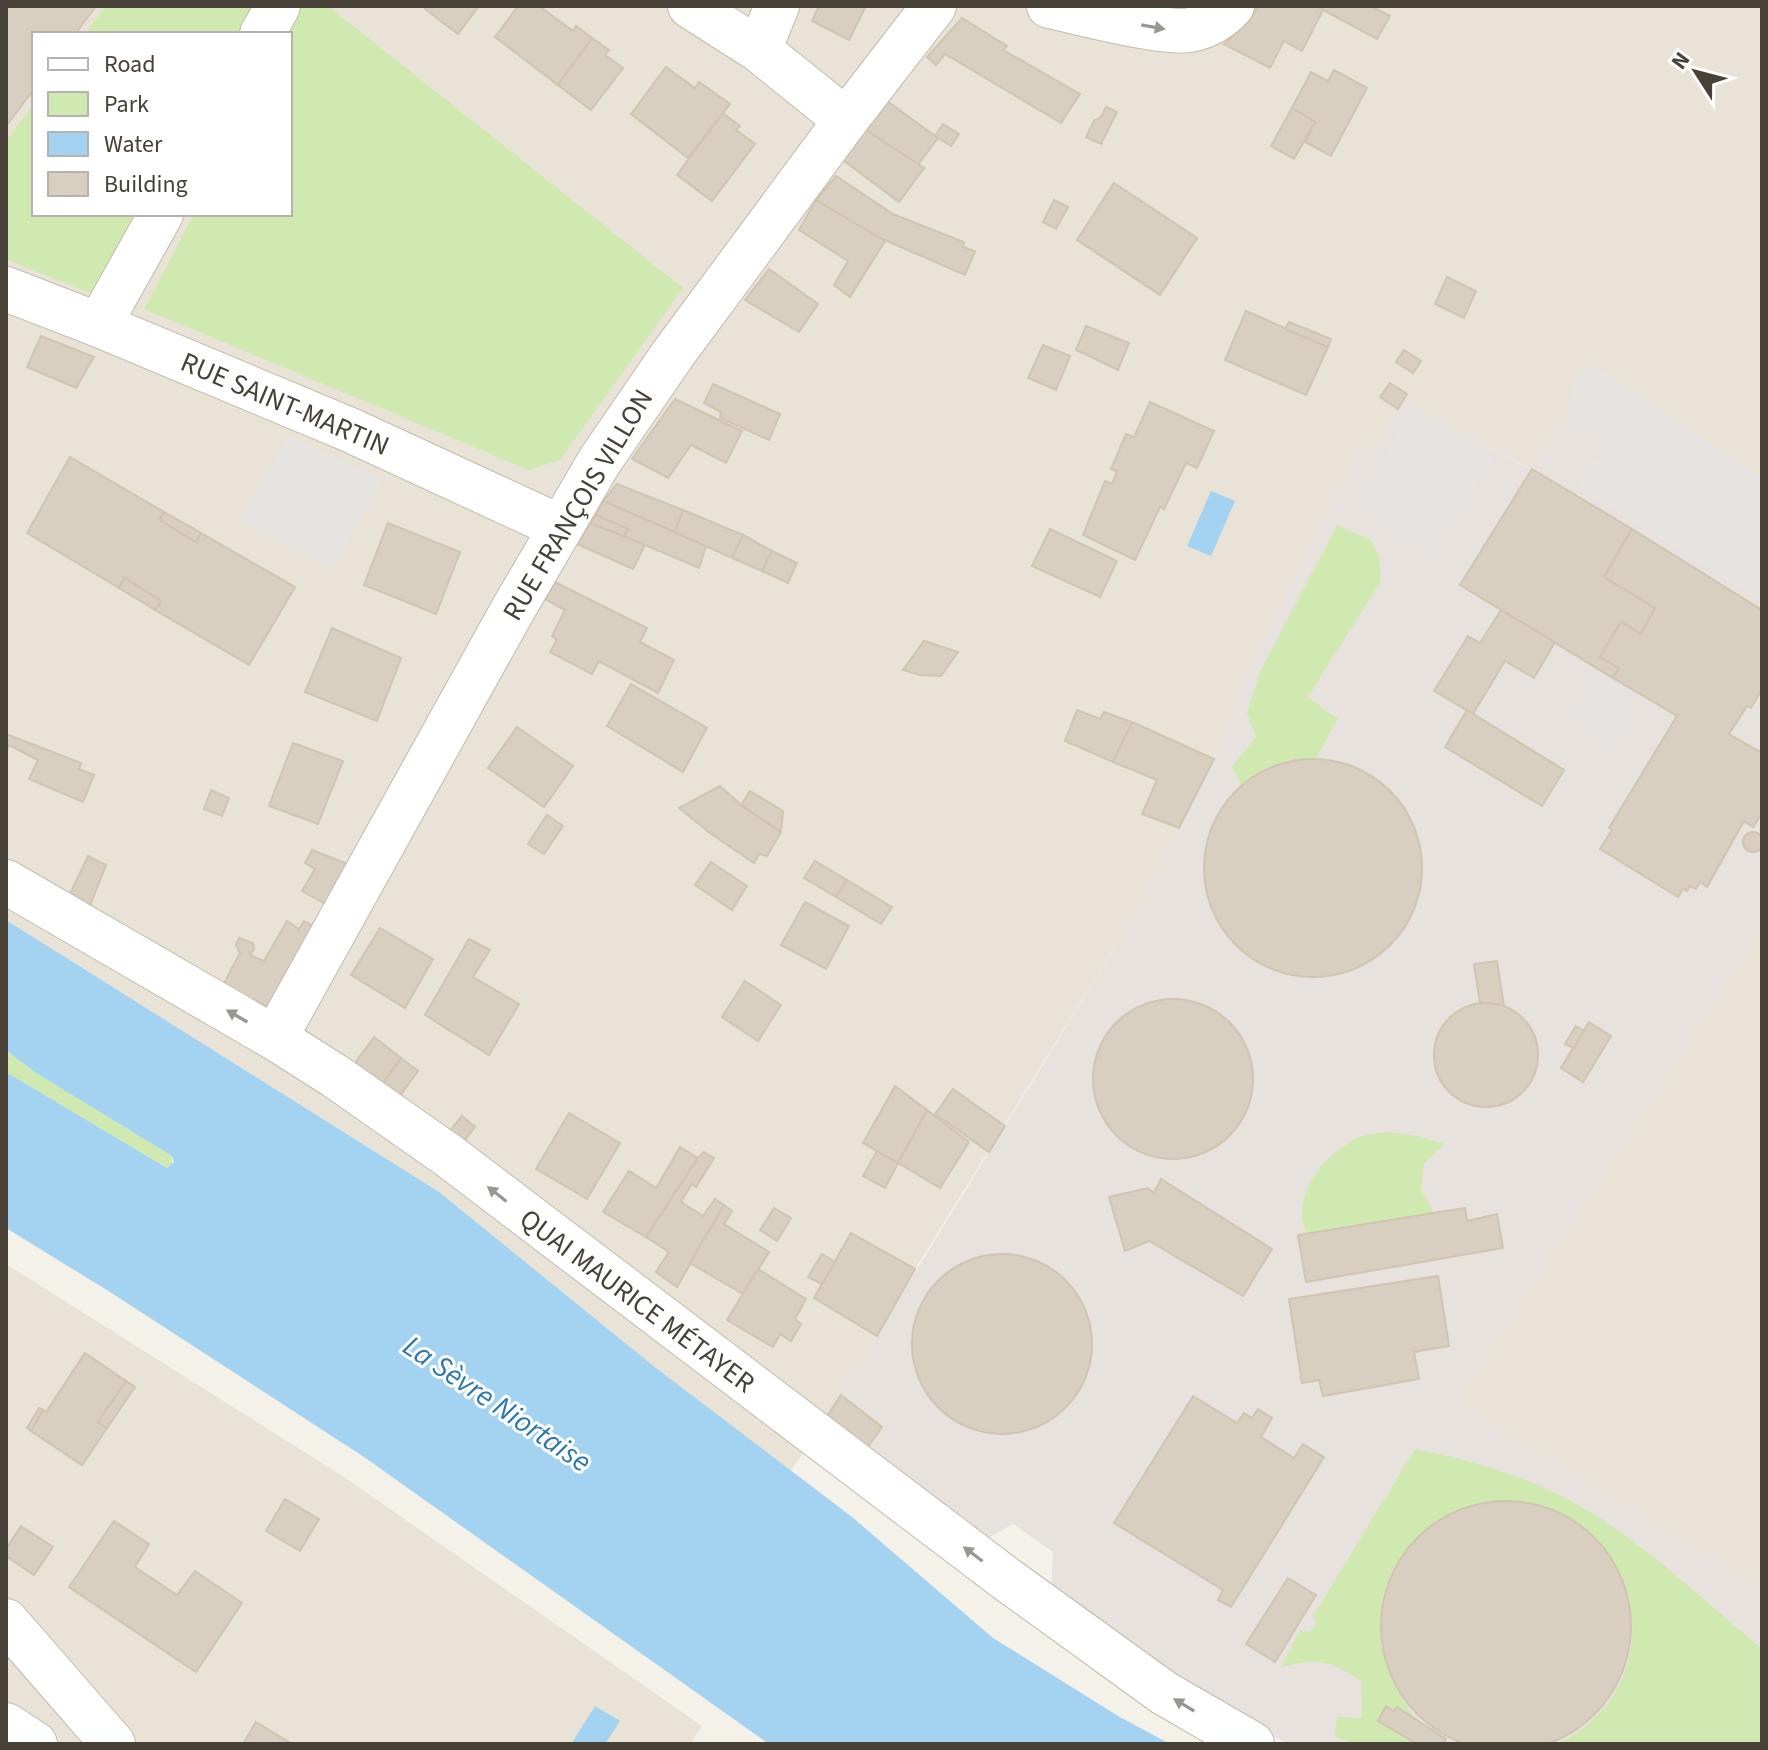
<svg xmlns="http://www.w3.org/2000/svg" width="1768" height="1750" viewBox="0 0 1768 1750" font-family="'Source Sans 3',sans-serif">
	<style>
		.residential { fill: #e8e3d6; fill-rule: evenodd }
		.industrial { fill: #e7e2dd }
		.green { fill: #d0e9b1 }
		.parking { fill: #e6e3e0 }
		.water { fill: #a4d2f1 }
		.building { fill: #d9cfc0; stroke: #d1c4b0; stroke-width: 2 }
		.lines { fill: none; stroke-linecap: round; stroke-linejoin: round }
		.minor-casing { stroke: #c3bbad; stroke-width: 46 }
		.minor { stroke: #fff; stroke-width: 44 }
		.oneway { fill: #9a9691 }
		.labels { text-anchor: middle; dominant-baseline: central; stroke-width: 6; stroke-linejoin: round; paint-order: stroke }
		.street-label { font-size: 28px; fill: #484137; stroke: #fff }
		.water-label { font-size: 30px; font-style: italic; fill: #2d78ae; stroke: #fff }
	</style>
	<rect width="100%" height="100%" fill="#f4f1e8"/>
	<g class="residential">
		<path d="M6,6H1762V601L1557,427L1532,469L1463,434L1404,399L1374,452L1361,445L1250,669L1214,759L1141,905L915,1269L841,1395L791,1471L656,1368L439,1192L6,920ZM34,34H290V214H34Z"/>
		<polygon points="1762,927 1762,1590 1456,1403"/>
		<polygon points="6,1264 344,1477 702,1726 690,1744 6,1744"/>
	</g>
	<polygon class="industrial" points="1404,399 1463,434 1531,469 1557,427 1567,422 1581,425 1608,443 1580,488 1762,601 1762,927 1456,1403 1762,1588 1762,1744 1285,1742 1213,1706 1051,1592 1053,1552 1013,1524 983,1541 823,1422 1141,905 1214,759 1250,669 1361,444 1374,451"/>
	<g class="green">
		<polygon points="105,6 262,6 245,34 85,34"/>
		<polygon points="301,6 328,6 683,288 560,460 529,470 144,309 194,214 290,214 290,34 286,34"/>
		<polygon points="34,103 34,214 137,214 90,293 6,259 6,141"/>
		<path d="M1337,525L1370,539L1379,556L1381,581L1308,697L1338,719L1316,758C1287,760 1265,769 1241,785L1232,767L1256,737L1247,713L1260,672Z"/>
		<polygon points="6,1050 36,1073 172,1156 172,1165 167,1168 6,1072"/>
		<path d="M1388,1132L1417,1136L1445,1144L1424,1163L1421,1190L1434,1213L1306,1234C1305,1228 1302,1222 1302,1216C1300,1181 1333,1147 1363,1136C1371,1133 1380,1133 1388,1132Z"/>
		<path d="M1415,1449C1484,1462 1550,1484 1609,1524C1663,1561 1712,1607 1762,1649V1744H1556C1595,1728 1625,1690 1631,1648C1636,1615 1628,1577 1607,1551C1523,1449 1360,1521 1382,1648C1387,1675 1400,1696 1415,1718L1397,1707L1417,1744H1358L1335,1737L1337,1717L1362,1718L1361,1681C1329,1660 1318,1659 1281,1667L1300,1630L1310,1632L1317,1623L1313,1616Z"/>
	</g>
	<g class="parking">
		<polygon points="1590,362 1762,479 1762,601 1580,488 1608,444 1581,425 1567,422 1572,385"/>
		<polygon points="1412,407 1494,459 1437,542 1431,555 1357,505"/>
		<polygon points="289,436 383,479 333,567 240,521"/>
		<polygon points="1600,674 1642,699 1610,745 1601,732 1574,714"/>
	</g>
	<g class="water">
		<polygon points="1211,491 1235,501 1211,556 1187,546"/>
		<polygon points="6,920 439,1192 656,1368 852,1517 993,1638 1118,1716 1170,1744 769,1744 364,1457 110,1292 6,1228 6,1072 167,1168 174,1162 172,1156 36,1073 6,1050"/>
		<polygon points="595,1706 620,1721 605,1744 571,1744"/>
	</g>
	<g class="building">
		<polygon points="6,6 96,6 75,34 34,34 34,89 6,126"/>
		<polygon points="428,6 479,6 458,34 425,9"/>
		<polygon points="518,6 539,6 573,31 576,26 592,38 558,85 495,37"/>
		<polygon points="819,6 866,6 849,40 812,21"/>
		<polygon points="1258,6 1316,6 1323,10 1302,51 1284,41 1270,68 1224,44 1248,22"/>
		<polygon points="1316,6 1371,6 1390,16 1377,39"/>
		<polygon points="962,18 1007,46 1003,50 1080,94 1061,123 945,54 936,65 927,57"/>
		<polygon points="592,38 609,50 605,55 623,68 591,110 558,85"/>
		<polygon points="666,67 695,88 699,82 730,104 688,158 631,114"/>
		<polygon points="1334,70 1367,88 1331,156 1305,142 1315,122 1292,108 1311,72 1328,81"/>
		<polygon points="887,101 938,138 918,165 866,130"/>
		<polygon points="1106,107 1117,112 1101,144 1086,137 1094,121 1101,117"/>
		<polygon points="1292,108 1315,122 1294,159 1271,146"/>
		<polygon points="723,113 740,126 736,130 755,144 712,201 677,175"/>
		<polygon points="943,124 959,134 951,146 935,136"/>
		<polygon points="866,130 924,168 899,202 843,160"/>
		<polygon points="836,176 893,214 964,242 963,247 975,251 965,275 871,234 816,200"/>
		<polygon points="1114,183 1197,238 1160,295 1077,240"/>
		<polygon points="816,200 885,241 850,297 834,285 848,261 799,230"/>
		<polygon points="1054,200 1068,207 1056,229 1043,222"/>
		<polygon points="769,269 818,304 799,332 745,300"/>
		<polygon points="1447,277 1476,291 1464,318 1435,304"/>
		<polygon points="1246,311 1328,347 1306,395 1225,360"/>
		<polygon points="1289,322 1331,339 1328,347 1285,329"/>
		<polygon points="1086,326 1129,343 1118,370 1076,350"/>
		<polygon points="41,336 94,357 76,388 27,367"/>
		<polygon points="1043,345 1070,356 1056,390 1028,378"/>
		<polygon points="1404,350 1421,361 1413,373 1396,362"/>
		<polygon points="1390,383 1407,394 1398,409 1380,397"/>
		<polygon points="713,384 780,414 769,440 720,418 721,412 704,403"/>
		<polygon points="675,399 742,431 726,463 691,445 668,478 632,459"/>
		<polygon points="1150,402 1214,431 1197,468 1186,463 1164,509 1160,507 1135,560 1083,535 1105,481 1112,484 1117,472 1111,469 1126,434 1134,437"/>
		<polygon points="70,457 164,512 160,520 196,542 201,533 295,587 249,665 155,610 161,601 125,578 119,588 27,533"/>
		<polygon points="1532,469 1632,529 1604,577 1655,608 1641,634 1621,622 1600,657 1619,668 1613,678 1460,585"/>
		<polygon points="617,484 683,510 675,532 603,501"/>
		<polygon points="603,501 706,546 699,568 624,536 628,529 596,515"/>
		<polygon points="683,510 743,535 732,558 675,532"/>
		<polygon points="164,512 201,533 196,542 160,520"/>
		<polygon points="596,515 628,529 624,536 590,523"/>
		<polygon points="388,523 460,552 436,614 364,585"/>
		<polygon points="590,523 645,545 633,569 577,544"/>
		<polygon points="1050,529 1117,561 1100,597 1032,566"/>
		<polygon points="1632,529 1762,610 1762,689 1751,708 1747,706 1729,734 1762,753 1762,813 1753,827 1744,821 1707,887 1700,882 1696,889 1690,886 1687,891 1683,889 1678,897 1600,849 1612,830 1609,828 1677,716 1613,678 1619,668 1600,657 1621,622 1641,634 1655,608 1604,577"/>
		<polygon points="743,535 772,551 762,571 732,558"/>
		<polygon points="772,551 797,563 788,583 762,571"/>
		<polygon points="125,578 161,601 155,610 119,588"/>
		<polygon points="555,582 647,628 640,642 674,660 658,693 599,661 592,674 550,652 557,640 552,636 565,610 545,599"/>
		<polygon points="1501,610 1555,642 1534,678 1505,661 1473,714 1434,691 1468,636 1480,643"/>
		<polygon points="332,628 401,658 377,721 305,692"/>
		<polygon points="924,641 958,652 941,676 920,675 903,670"/>
		<polygon points="631,684 707,728 683,772 607,726"/>
		<polygon points="1077,710 1100,719 1104,712 1132,722 1113,762 1065,741"/>
		<polygon points="1467,710 1564,770 1542,806 1445,747"/>
		<polygon points="1132,722 1214,759 1179,828 1142,814 1157,780 1113,762"/>
		<polygon points="517,727 573,766 544,807 488,768"/>
		<polygon points="6,734 81,763 79,769 94,775 83,802 29,779 38,760 9,745 6,752"/>
		<polygon points="293,743 343,761 318,824 269,806"/>
		<circle cx="1313" cy="868" r="109"/>
		<polygon points="720,786 741,805 781,832 767,856 759,854 754,863 710,833 679,808"/>
		<polygon points="211,790 229,798 222,816 204,809"/>
		<polygon points="750,791 783,811 781,832 741,805"/>
		<polygon points="547,815 563,826 544,854 528,844"/>
		<circle cx="1753" cy="842" r="10"/>
		<polygon points="312,850 350,865 327,905 302,891 315,869 305,863"/>
		<polygon points="88,856 106,865 89,908 64,906"/>
		<polygon points="815,861 847,880 836,897 804,878"/>
		<polygon points="711,862 747,886 732,910 695,885"/>
		<polygon points="847,880 892,907 881,924 836,897"/>
		<polygon points="805,902 849,926 826,969 781,945"/>
		<polygon points="287,921 299,929 304,921 314,927 268,1007 223,985 240,953 236,945 239,938 253,943 254,949 250,955 264,961"/>
		<polygon points="380,928 433,959 405,1008 351,975"/>
		<polygon points="469,939 490,950 473,977 519,1004 489,1055 425,1015"/>
		<polygon points="1497,961 1504,1006 1480,1003 1474,964"/>
		<polygon points="745,981 781,1005 758,1041 722,1017"/>
		<circle cx="1173" cy="1079" r="80"/>
		<circle cx="1486" cy="1055" r="52"/>
		<polygon points="1589,1022 1611,1036 1583,1082 1561,1068"/>
		<polygon points="1576,1026 1584,1031 1574,1048 1565,1044"/>
		<polygon points="374,1037 401,1058 382,1085 355,1063"/>
		<polygon points="401,1058 418,1071 399,1097 382,1085"/>
		<polygon points="895,1086 927,1110 898,1163 863,1143"/>
		<polygon points="953,1089 1005,1126 989,1152 935,1114"/>
		<polygon points="927,1110 969,1142 940,1188 898,1163"/>
		<polygon points="569,1113 620,1143 587,1199 536,1169"/>
		<polygon points="462,1116 475,1127 461,1145 447,1134"/>
		<polygon points="680,1147 698,1158 646,1237 603,1212 629,1171 656,1188"/>
		<polygon points="877,1151 898,1163 885,1188 863,1176"/>
		<polygon points="704,1152 714,1158 696,1187 692,1184 681,1202 703,1216 715,1199 724,1205 677,1287 656,1272 669,1252 646,1237 698,1158"/>
		<polygon points="1161,1179 1272,1249 1243,1296 1149,1241 1125,1251 1109,1197 1148,1188 1154,1193"/>
		<polygon points="724,1205 732,1211 724,1224 769,1252 743,1294 690,1263"/>
		<polygon points="774,1208 791,1218 777,1241 760,1230"/>
		<polygon points="1465,1208 1467,1221 1497,1214 1503,1248 1306,1282 1298,1235"/>
		<polygon points="851,1233 915,1269 877,1336 814,1298"/>
		<circle cx="1002" cy="1344" r="90"/>
		<polygon points="822,1254 835,1262 822,1284 808,1277"/>
		<polygon points="758,1269 806,1299 795,1319 801,1324 791,1341 780,1334 773,1347 727,1320"/>
		<polygon points="1438,1276 1449,1346 1414,1352 1419,1379 1323,1396 1319,1380 1302,1383 1289,1299"/>
		<polygon points="85,1353 126,1381 98,1422 107,1428 82,1465 31,1431 43,1410 46,1412"/>
		<polygon points="126,1381 135,1387 107,1428 98,1422"/>
		<polygon points="841,1395 882,1427 864,1452 823,1422"/>
		<polygon points="1193,1396 1237,1423 1244,1413 1252,1418 1258,1409 1272,1418 1261,1437 1294,1458 1303,1444 1324,1457 1231,1607 1218,1600 1223,1590 1114,1523"/>
		<polygon points="39,1408 43,1410 31,1431 27,1428"/>
		<polygon points="285,1499 319,1519 300,1551 266,1531"/>
		<circle cx="1506" cy="1626" r="125"/>
		<polygon points="114,1521 149,1544 135,1567 177,1595 195,1571 242,1603 196,1672 69,1587"/>
		<polygon points="21,1526 53,1547 34,1575 6,1556 6,1549"/>
		<polygon points="1288,1578 1316,1595 1275,1662 1246,1644"/>
		<polygon points="1386,1706 1394,1711 1397,1707 1446,1739 1444,1744 1417,1744 1378,1721"/>
		<polygon points="256,1722 292,1744 243,1744"/>
	</g>
	<g class="lines">
		<g class="minor-casing">
			<g id="minor">
				<polyline points="690,6 759,50 846,120"/>
				<path d="M1049,6C1079,12 1164,35 1190,30C1206,27 1221,18 1232,6"/>
				<polyline points="262,34 278,6"/>
				<polyline points="759,50 777,6"/>
				<polyline points="6,289 99,325 350,430 560,527"/>
				<polyline points="99,325 161,214"/>
				<polyline points="6,882 275,1038 335,1076 449,1156 1005,1578 1164,1693 1252,1744"/>
				<polyline points="275,1038 511,613 599,462 673,354 846,120 934,6"/>
				<polyline points="6,1621 113,1744"/>
				<polyline points="6,1725 35,1744"/>
			</g>
		</g>
		<use href="#minor" class="minor"/>
	</g>
	<defs><path id="oneway-solid" d="M-6-.8H1V-3.2L6.5 0L1 3.2V.8H-6Z" transform="scale(2)"/></defs>
	<g class="oneway">
		<use href="#oneway-solid" transform="translate(1153 27) rotate(10)"/>
		<use href="#oneway-solid" transform="translate(237 1016) rotate(-150)"/>
		<use href="#oneway-solid" transform="translate(497 1194) rotate(-142)"/>
		<use href="#oneway-solid" transform="translate(973 1554) rotate(-143)"/>
		<use href="#oneway-solid" transform="translate(1184 1705) rotate(-149)"/>
	</g>
	<g class="labels">
		<g class="street-label">
			<text transform="translate(285 404) rotate(23)">RUE SAINT-MARTIN</text>
			<text transform="translate(578 505) rotate(-59)">RUE FRANÇOIS VILLON</text>
			<text transform="translate(637 1301) rotate(37)">QUAI MAURICE MÉTAYER</text>
		</g>
		<g class="water-label">
			<text transform="translate(497 1404) rotate(34)">La Sèvre Niortaise</text>
		</g>
	</g>
	<rect width="1768" height="1750" fill="none" stroke="#484137" stroke-width="16"/>
	<rect x="32" y="32" width="260" height="184" fill="#ffffff" stroke="#b6b3af" stroke-width="2"/>
	<rect x="48" y="58" width="40" height="12" fill="#ffffff" stroke="#b6b3af" stroke-width="2"/>
	<text x="104" y="72" font-size="24" fill="#484137">Road</text>
	<rect x="48" y="92" width="40" height="24" fill="#d0e9b1" stroke="#b6b3af" stroke-width="2"/>
	<text x="104" y="112" font-size="24" fill="#484137">Park</text>
	<rect x="48" y="132" width="40" height="24" fill="#a4d2f1" stroke="#b6b3af" stroke-width="2"/>
	<text x="104" y="152" font-size="24" fill="#484137">Water</text>
	<rect x="48" y="172" width="40" height="24" fill="#d9cfc0" stroke="#b6b3af" stroke-width="2"/>
	<text x="104" y="192" font-size="24" fill="#484137">Building</text>
	<g transform="translate(1696 72) rotate(306)" stroke="#ffffff" stroke-width="6" paint-order="stroke">
	<path d="M0-6L14 30L0 20L-14 30Z" fill="#484137"/>
	<text y="-12" font-size="22" font-weight="bold" text-anchor="middle" fill="#484137">N</text>
	</g>
</svg>
